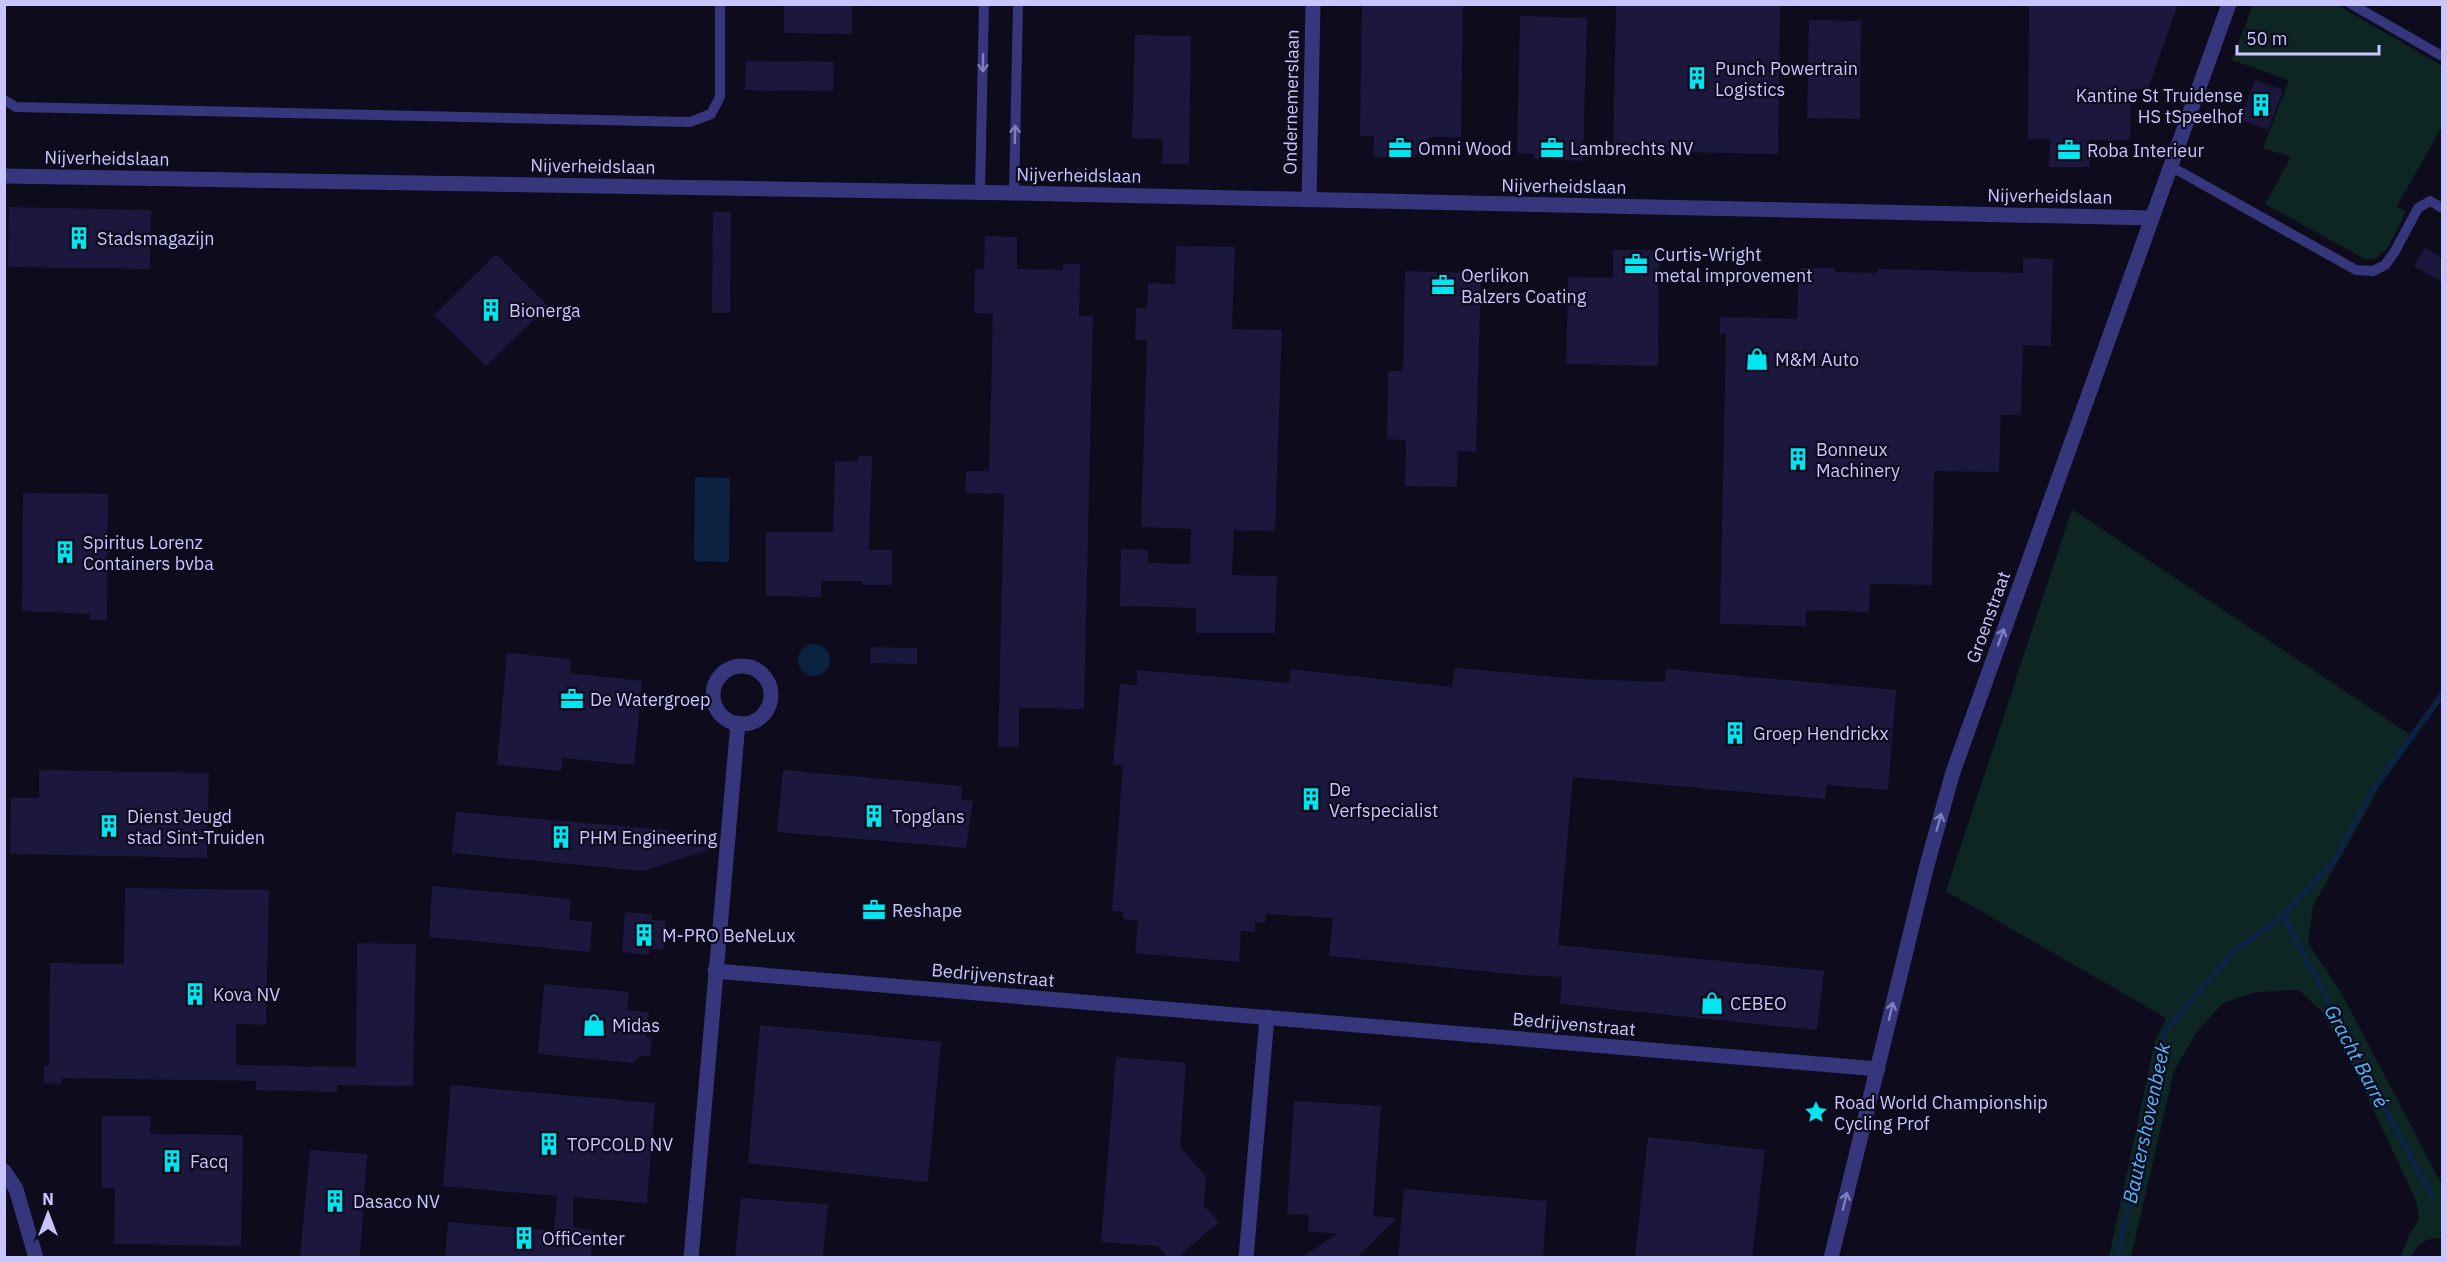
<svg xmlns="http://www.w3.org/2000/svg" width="2447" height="1262" viewBox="0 0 2447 1262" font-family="'IBM Plex Sans',sans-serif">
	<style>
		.green { fill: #0e2623 }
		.water { fill: #0b2240 }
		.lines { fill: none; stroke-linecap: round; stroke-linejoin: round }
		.stream { stroke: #0b2240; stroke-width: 6 }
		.building { fill: #1c173d }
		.service { stroke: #35367b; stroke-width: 10 }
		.minor { stroke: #35367b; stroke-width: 15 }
		.tertiary { stroke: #35367b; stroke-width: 15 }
		.oneway { stroke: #7f7ebd }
		.labels { text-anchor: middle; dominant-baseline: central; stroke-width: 4.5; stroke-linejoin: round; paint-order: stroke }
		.poi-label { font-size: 18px; fill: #c9c5ff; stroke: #0d0b1c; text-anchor: start }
		.street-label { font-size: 18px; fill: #c9c5ff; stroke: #0d0b1c }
		.water-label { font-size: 20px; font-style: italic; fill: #53b9ff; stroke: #0d0b1c }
	</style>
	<rect width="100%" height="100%" fill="#0d0b1c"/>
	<g class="green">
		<polygon points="2336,4 2442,66 2442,127 2397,206 2406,212 2387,249 2375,259 2365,259 2265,204 2291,157 2263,148 2289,80 2232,60 2253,5"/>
		<path d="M2072,509L2409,734L2313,906L2308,943L2342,994L2442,1185V1238C2426,1238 2418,1243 2411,1257H2401L2408,1237L2419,1220L2416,1200L2355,1071L2322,1012L2299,990L2256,992L2223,1003L2196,1033L2174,1071L2131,1257H2109L2155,1041L2166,1018L1946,891Z"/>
	</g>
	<g class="water">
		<polygon points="695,477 730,478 729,562 694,561"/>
		<circle cx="814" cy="660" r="16"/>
	</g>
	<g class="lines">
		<g class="stream">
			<polyline points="2283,915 2432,1197"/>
			<polyline points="2117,1258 2165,1031 2233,952 2279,919 2336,859 2372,791 2442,695"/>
		</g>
	</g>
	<g class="building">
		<polygon points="784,4 852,4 852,34 784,33"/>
		<polygon points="1362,4 1463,4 1461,137 1429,137 1429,154 1415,154 1415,158 1373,157 1374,136 1360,136"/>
		<polygon points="1616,4 1780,4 1778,154 1613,151"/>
		<polygon points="2029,4 2178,4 2148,89 2131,89 2130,140 2090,140 2090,167 2049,167 2050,139 2028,139"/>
		<polygon points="1520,16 1587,18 1583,161 1534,159 1534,154 1517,153"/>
		<polygon points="1809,20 1861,21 1860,119 1807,118"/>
		<polygon points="1135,35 1191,36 1189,164 1162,164 1163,139 1132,138"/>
		<polygon points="746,61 834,62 833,91 745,90"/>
		<polygon points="2255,80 2283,90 2268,130 2240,120"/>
		<polygon points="9,207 151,210 150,269 8,267"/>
		<polygon points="713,212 731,212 730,313 712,313"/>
		<polygon points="985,236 1017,237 1017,269 1062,270 1063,264 1080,264 1079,316 1093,316 1084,709 1019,708 1019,747 998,747 1004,494 965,493 966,471 989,471 993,314 974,313 975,269 984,269"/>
		<polygon points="1176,246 1235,247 1232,329 1282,330 1275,531 1234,530 1232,575 1277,576 1275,633 1196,633 1196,608 1120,606 1121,549 1148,550 1148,563 1190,564 1191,529 1141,527 1147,340 1135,340 1136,308 1147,309 1148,283 1175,284"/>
		<polygon points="2425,247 2442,258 2442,282 2414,266"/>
		<polygon points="1613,250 1659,250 1658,366 1566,364 1568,277 1613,278"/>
		<polygon points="496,254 548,306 486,366 434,315"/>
		<polygon points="2023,258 2053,259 2051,346 2023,345 2021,415 2001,415 1999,472 1934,471 1932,585 1870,584 1869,612 1806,610 1806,626 1720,624 1726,334 1720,334 1720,317 1797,319 1799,268 1835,268 1835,272 1877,273 1877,269 2023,273"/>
		<polygon points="1405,271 1481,273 1476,452 1458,451 1457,487 1405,486 1406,440 1387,439 1388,371 1403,371"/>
		<polygon points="858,456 872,456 869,550 892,550 892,585 862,585 862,581 821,581 821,597 766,596 766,532 833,532 835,461 857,462"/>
		<polygon points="23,493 108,494 107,620 90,620 90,614 22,611"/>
		<polygon points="871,647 917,648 917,664 870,663"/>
		<polygon points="507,653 571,659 570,673 642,681 634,765 563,758 561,771 497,765"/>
		<polygon points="1455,668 1583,679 1665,682 1666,669 1896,690 1888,790 1827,785 1825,799 1573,777 1558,945 1824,971 1817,1030 1560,1004 1562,977 1521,975 1329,956 1333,918 1266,914 1265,923 1255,922 1255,932 1241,931 1239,962 1135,953 1138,921 1123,919 1123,912 1112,911 1123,766 1113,765 1120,684 1137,685 1137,670 1289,683 1291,669 1452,687"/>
		<polygon points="39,770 209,773 207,858 10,854 11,798 39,798"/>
		<polygon points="783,770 962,786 961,800 973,801 966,848 777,832"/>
		<polygon points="456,812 668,830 667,844 715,848 643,871 452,853"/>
		<polygon points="432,886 571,899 569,920 592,922 590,952 429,937"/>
		<polygon points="125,888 269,890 266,1025 236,1024 236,1065 356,1067 357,943 416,944 413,1086 337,1085 337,1092 256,1090 256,1081 61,1078 61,1084 44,1083 44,1066 49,1066 50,963 124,964"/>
		<polygon points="625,912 652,914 652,920 666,921 663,950 649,949 649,955 622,952"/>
		<polygon points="544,984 629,992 627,1010 649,1012 646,1037 652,1038 650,1057 640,1056 633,1063 538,1054"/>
		<polygon points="760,1025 941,1042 928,1182 748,1163"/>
		<polygon points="1116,1057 1186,1063 1180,1147 1206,1177 1204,1206 1219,1222 1178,1257 1167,1257 1158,1246 1101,1242"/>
		<polygon points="451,1085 655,1103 647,1203 573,1197 573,1227 593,1231 591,1257 445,1257 448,1222 554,1231 557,1196 443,1186"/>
		<polygon points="1294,1101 1381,1106 1373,1216 1397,1218 1357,1257 1302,1257 1337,1234 1308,1231 1309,1215 1287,1214"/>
		<polygon points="102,1116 151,1116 150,1134 243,1135 241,1246 114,1244 115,1188 102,1188"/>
		<polygon points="1648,1137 1765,1150 1752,1257 1635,1257"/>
		<polygon points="310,1150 367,1154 360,1257 300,1257"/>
		<polygon points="1404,1189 1547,1201 1543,1257 1398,1257"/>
		<polygon points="741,1198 828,1204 823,1257 735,1257"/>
	</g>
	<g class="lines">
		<g class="service">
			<polyline points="2351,4 2442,56"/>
			<polyline points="4,100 16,107 690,122 711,114 720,97 720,4"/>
			<polyline points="2170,166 2356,270 2373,271 2385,265 2394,253 2418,208 2430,201 2442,208"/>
			<polyline points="980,192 984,4"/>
			<polyline points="1014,193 1018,4"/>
		</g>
		<g class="minor">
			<polyline points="4,176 1014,193 2152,218"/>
			<polyline points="1309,200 1313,4"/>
			<circle cx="742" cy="695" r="29"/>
			<polyline points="715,971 1878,1069"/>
			<polyline points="691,1258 738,723"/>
			<polyline points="1246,1258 1267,1017"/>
			<polyline points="1831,1258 1927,865 1953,772 2229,4"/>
		</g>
		<polyline class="tertiary" points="4,1171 16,1189 36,1258"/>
	</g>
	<defs><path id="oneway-shaft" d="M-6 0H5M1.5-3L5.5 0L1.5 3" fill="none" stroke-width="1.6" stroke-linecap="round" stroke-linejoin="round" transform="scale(1.5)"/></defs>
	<g class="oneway">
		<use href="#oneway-shaft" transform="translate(983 63) rotate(91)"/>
		<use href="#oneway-shaft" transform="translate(1015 134) rotate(-89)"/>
		<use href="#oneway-shaft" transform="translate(2001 637) rotate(-70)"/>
		<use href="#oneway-shaft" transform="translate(1939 822) rotate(-74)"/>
		<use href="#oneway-shaft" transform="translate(1891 1011) rotate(-77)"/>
		<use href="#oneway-shaft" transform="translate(1845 1201) rotate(-76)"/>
	</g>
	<defs>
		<g id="building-bare" transform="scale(1.8)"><path d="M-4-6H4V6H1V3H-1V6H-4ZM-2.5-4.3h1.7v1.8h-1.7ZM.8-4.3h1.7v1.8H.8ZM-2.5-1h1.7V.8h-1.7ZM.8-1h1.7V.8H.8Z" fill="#00e6f0" stroke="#0d0b1c" stroke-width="2.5" paint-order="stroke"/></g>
		<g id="office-bare" transform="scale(1.8)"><path d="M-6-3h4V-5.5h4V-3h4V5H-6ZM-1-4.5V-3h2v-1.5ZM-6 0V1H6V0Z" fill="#00e6f0" stroke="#0d0b1c" stroke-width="2.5" paint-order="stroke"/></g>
		<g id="shop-bare" transform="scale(1.8)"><path d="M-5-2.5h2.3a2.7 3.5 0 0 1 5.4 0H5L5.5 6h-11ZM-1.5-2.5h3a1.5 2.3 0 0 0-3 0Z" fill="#00e6f0" stroke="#0d0b1c" stroke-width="2.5" paint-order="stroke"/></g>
		<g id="sight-bare" transform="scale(1.8)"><path d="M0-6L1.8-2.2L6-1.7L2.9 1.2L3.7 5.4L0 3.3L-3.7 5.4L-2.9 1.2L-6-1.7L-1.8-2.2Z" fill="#00e6f0" stroke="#0d0b1c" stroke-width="2.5" paint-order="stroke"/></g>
	</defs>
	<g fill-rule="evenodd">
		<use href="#building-bare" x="1697" y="78"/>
		<use href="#building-bare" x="2261" y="105"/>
		<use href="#office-bare" x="1400" y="148"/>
		<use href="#office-bare" x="1552" y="148"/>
		<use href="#office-bare" x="2069" y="150"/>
		<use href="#building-bare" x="79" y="238"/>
		<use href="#office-bare" x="1636" y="264"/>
		<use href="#office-bare" x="1443" y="285"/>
		<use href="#building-bare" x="491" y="310"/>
		<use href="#shop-bare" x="1757" y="359"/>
		<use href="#building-bare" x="1798" y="459"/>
		<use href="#building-bare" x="65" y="552"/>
		<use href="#office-bare" x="572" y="699"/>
		<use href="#building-bare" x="1735" y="733"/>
		<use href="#building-bare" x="1311" y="799"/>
		<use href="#building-bare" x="874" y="816"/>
		<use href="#building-bare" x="109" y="826"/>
		<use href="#building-bare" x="561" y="837"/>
		<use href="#office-bare" x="874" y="910"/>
		<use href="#building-bare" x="644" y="935"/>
		<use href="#building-bare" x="195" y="994"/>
		<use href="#shop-bare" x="1712" y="1003"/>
		<use href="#shop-bare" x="594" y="1025"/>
		<use href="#sight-bare" x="1816" y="1112"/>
		<use href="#building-bare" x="549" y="1144"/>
		<use href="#building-bare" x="172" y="1161"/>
		<use href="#building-bare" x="335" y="1201"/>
		<use href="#building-bare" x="524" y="1238"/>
	</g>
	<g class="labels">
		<g class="poi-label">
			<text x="1715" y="68">Punch Powertrain<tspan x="1715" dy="21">Logistics</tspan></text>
			<text x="2243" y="95" text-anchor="end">Kantine St Truidense<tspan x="2243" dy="21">HS tSpeelhof</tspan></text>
			<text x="1418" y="148">Omni Wood</text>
			<text x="1570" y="148">Lambrechts NV</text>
			<text x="2087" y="150">Roba Interieur</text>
			<text x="97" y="238">Stadsmagazijn</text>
			<text x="1654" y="254">Curtis-Wright<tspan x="1654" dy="21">metal improvement</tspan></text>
			<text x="1461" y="275">Oerlikon<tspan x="1461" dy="21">Balzers Coating</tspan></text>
			<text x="509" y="310">Bionerga</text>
			<text x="1775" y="359">M&amp;M Auto</text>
			<text x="1816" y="449">Bonneux<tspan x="1816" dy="21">Machinery</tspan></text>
			<text x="83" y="542">Spiritus Lorenz<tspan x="83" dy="21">Containers bvba</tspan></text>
			<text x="590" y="699">De Watergroep</text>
			<text x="1753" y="733">Groep Hendrickx</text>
			<text x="1329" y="789">De<tspan x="1329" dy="21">Verfspecialist</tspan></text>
			<text x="127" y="816">Dienst Jeugd<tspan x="127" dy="21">stad Sint-Truiden</tspan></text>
			<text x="892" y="816">Topglans</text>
			<text x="579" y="837">PHM Engineering</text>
			<text x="892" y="910">Reshape</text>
			<text x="662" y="935">M-PRO BeNeLux</text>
			<text x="213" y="994">Kova NV</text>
			<text x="1730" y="1003">CEBEO</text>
			<text x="612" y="1025">Midas</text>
			<text x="1834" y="1102">Road World Championship<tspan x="1834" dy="21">Cycling Prof</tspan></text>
			<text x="567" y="1144">TOPCOLD NV</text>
			<text x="190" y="1161">Facq</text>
			<text x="353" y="1201">Dasaco NV</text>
			<text x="542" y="1238">OffiCenter</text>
		</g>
		<g class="street-label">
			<text transform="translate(1291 102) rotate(-89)">Ondernemerslaan</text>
			<text transform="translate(107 158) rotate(1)">Nijverheidslaan</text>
			<text transform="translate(593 166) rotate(1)">Nijverheidslaan</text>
			<text transform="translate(1079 175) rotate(1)">Nijverheidslaan</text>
			<text transform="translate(1564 186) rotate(1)">Nijverheidslaan</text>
			<text transform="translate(2050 196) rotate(1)">Nijverheidslaan</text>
			<text transform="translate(1988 617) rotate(-70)">Groenstraat</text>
			<text transform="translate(993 975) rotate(5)">Bedrijvenstraat</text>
			<text transform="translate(1574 1024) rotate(5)">Bedrijvenstraat</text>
		</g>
		<g class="water-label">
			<text transform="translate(2357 1056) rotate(62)">Gracht Barré</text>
			<text transform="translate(2146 1123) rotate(-78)">Bautershovenbeek</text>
		</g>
	</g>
	<rect width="2447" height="1262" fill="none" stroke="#c9c5ff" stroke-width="12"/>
	<g transform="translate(48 1214)" stroke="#0d0b1c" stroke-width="4.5" paint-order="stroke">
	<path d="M0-4.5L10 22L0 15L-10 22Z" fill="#c9c5ff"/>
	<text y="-9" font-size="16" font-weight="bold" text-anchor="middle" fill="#c9c5ff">N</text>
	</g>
	<path d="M2237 45v9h142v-9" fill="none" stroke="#c9c5ff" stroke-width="3"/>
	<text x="2246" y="45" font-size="18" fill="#c9c5ff" stroke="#0d0b1c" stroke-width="4.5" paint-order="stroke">50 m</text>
</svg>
